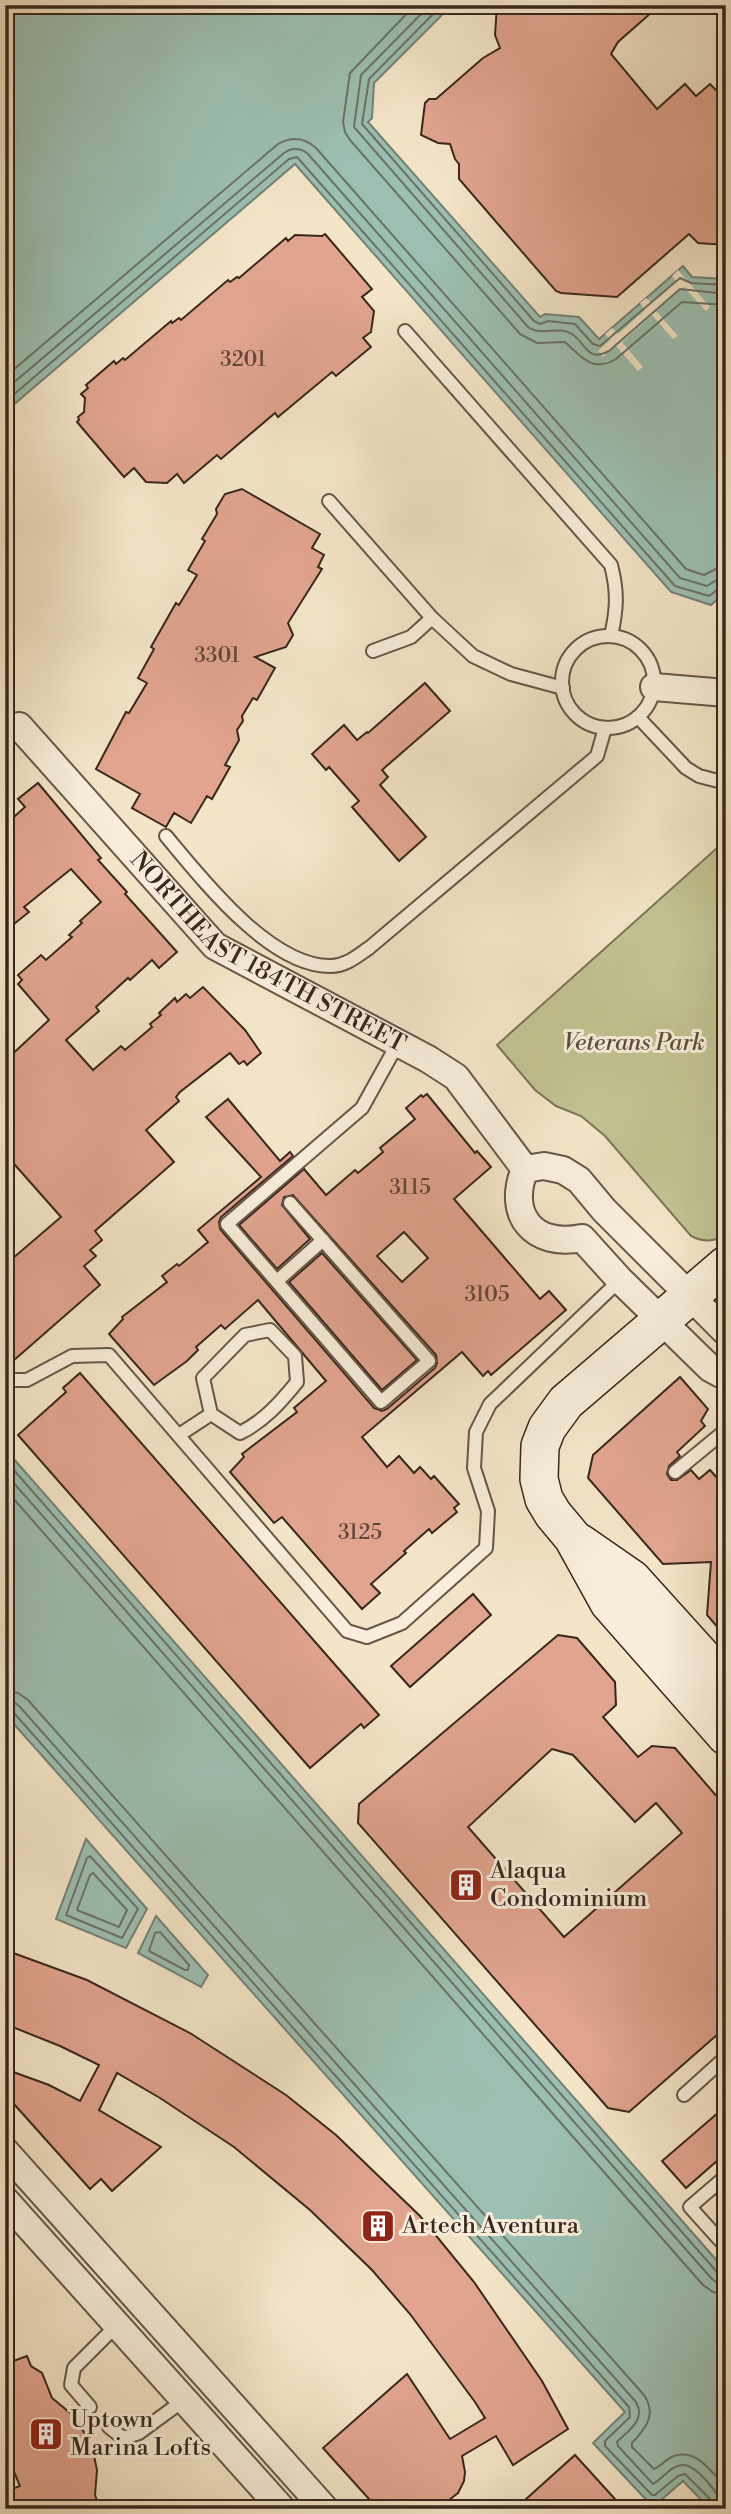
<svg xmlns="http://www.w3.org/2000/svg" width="731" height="2514" viewBox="0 0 731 2514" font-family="'Libre Bodoni',serif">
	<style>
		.green { fill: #c2c292; stroke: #7d7458; stroke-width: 2 }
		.water { fill: #9cbfb1; stroke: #748276; stroke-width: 2 }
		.pier { fill: #f4e5c8 }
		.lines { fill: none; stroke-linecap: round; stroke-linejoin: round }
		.shore { stroke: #6a7368; stroke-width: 2 }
		.building { fill: #e1a48f; stroke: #38271e; stroke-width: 2; fill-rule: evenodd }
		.lane-casing { stroke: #675648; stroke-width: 16 }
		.street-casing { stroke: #675648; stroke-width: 30 }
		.secondary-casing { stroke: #38271e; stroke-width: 40 }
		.lane { stroke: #f8eedb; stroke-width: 12 }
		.street { stroke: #f8eedb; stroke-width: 26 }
		.secondary { stroke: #f8eedb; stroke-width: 37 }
		.labels { text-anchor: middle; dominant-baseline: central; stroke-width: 6; stroke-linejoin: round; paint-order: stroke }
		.number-label { font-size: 21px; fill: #62463a }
		.street-label { font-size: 24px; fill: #38271e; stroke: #f8eedb }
		.park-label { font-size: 24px; font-style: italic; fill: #5a4e3b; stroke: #f8eedb }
		.poi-label { font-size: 24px; fill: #38271e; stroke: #f8eedb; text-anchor: start }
	</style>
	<rect width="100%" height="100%" fill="#f4e5c8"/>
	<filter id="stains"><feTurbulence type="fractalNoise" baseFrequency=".00286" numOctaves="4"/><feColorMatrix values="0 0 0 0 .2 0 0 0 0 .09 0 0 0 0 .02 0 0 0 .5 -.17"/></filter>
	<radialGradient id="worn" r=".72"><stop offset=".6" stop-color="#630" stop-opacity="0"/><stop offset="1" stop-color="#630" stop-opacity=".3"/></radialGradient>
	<path class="green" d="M726,840V1233C715,1243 703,1242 691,1236L605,1136L581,1116L556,1106L535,1090L497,1045Z"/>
	<g class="water">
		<polygon points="5,5 452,5 374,83 372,118 368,122 540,317 545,314 579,317 599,339 683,266 692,277 726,279 726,592 711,605 671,592 295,164 5,412"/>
		<polygon points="5,1449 726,2271 726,2509 710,2509 683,2481 653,2507 593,2443 625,2412 5,1714"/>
		<polygon points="86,1839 147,1909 126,1948 56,1919"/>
		<polygon points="156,1916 208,1975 201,1987 138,1953"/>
	</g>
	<polygon class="pier" points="678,270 710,307 706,311 684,287 656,311 678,336 673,339 652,315 622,342 643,367 638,371 616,346 603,357 598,351 610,340 605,334 612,328 618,334 645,310 640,303 646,298 652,303 676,281 672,276"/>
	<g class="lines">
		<g class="shore">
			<path d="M415,5L350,73L343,122L345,132L350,140L520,334L537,343L565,342C581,357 593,373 616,359L682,302L726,305"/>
			<path d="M430,5L361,75L354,127L528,327C541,337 558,325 572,334C586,343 587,363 609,351L680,289L726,294"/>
			<polyline points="442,5 369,79 362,124 534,321 540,324 548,321 575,324 593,344 600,346 680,278 691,283 726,285"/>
			<path d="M5,377L278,144C292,136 304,137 316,148L686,569L704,575L716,569L726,568"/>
			<path d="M5,390L284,153C292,147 301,148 308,154L680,578L707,586L718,579L726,578"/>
			<polyline points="5,402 289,159 297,157 675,586 709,596 720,588 726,587"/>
			<polyline points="5,1460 717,2272 726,2275"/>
			<polyline points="5,1473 711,2278 717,2283 726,2284"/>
			<polyline points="5,1489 703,2285 713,2292 726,2295"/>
			<path d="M5,1691L18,1693L28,1700L644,2395C657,2415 646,2428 632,2443V2447L654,2469C661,2466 666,2459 674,2456C697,2448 712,2473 726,2487"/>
			<path d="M5,1701L14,1702L20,1707L636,2402C646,2420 629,2430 617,2442L618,2446L653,2484C663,2479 670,2466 682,2465C696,2464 722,2496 723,2509"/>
			<polyline points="5,1710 14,1713 629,2407 630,2417 605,2441 605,2446 652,2495 655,2495 678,2476 685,2474 712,2501 714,2509"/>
			<polygon points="90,1856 138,1909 122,1938 66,1915 87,1858"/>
			<polygon points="93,1873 127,1910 119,1927 77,1910 90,1875"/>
			<polygon points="160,1932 189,1965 188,1970 185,1970 149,1951 155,1933"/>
		</g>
	</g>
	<g class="building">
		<polygon points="497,5 660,5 618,42 611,54 657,109 685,84 696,96 710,84 718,92 726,94 726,245 698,243 689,234 617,297 561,293 556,291 459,179 459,164 455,159 450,144 438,143 421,135 425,103 429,99 436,99 483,58 500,48 495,35"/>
		<polygon points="325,234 372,289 362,297 374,311 371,332 363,338 371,347 336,376 332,372 278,417 275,413 221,459 217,455 184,483 177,474 167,483 146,482 134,468 124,477 77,422 79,420 78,417 84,412 85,398 81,394 88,388 86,385 114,361 116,364 123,358 125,360 171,321 172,323 179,318 181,320 228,280 230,282 237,277 239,278 286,238 288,241 295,235 322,236"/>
		<polygon points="242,489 320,534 312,548 324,555 318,567 322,569 288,623 293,635 286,647 255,657 275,668 257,700 253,698 242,716 243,721 237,730 239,740 225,765 230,767 212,799 207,796 191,823 174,813 166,827 132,808 140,794 96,769 126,712 129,713 147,683 138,678 154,649 151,647 176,603 179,605 197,575 188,570 205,541 202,539 217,514 216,509 225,494"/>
		<polygon points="425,683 450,711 382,770 388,777 380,785 426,837 399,861 352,807 359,801 329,767 326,770 312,754 344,725 357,740 367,732 368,733"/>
		<polygon points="38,783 101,858 98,860 127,892 125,894 177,952 159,968 152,960 130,980 128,978 96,1007 99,1011 66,1040 93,1070 121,1046 125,1050 152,1027 150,1024 161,1015 159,1013 175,998 177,1002 186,994 190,998 203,987 245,1030 261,1053 247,1065 244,1061 239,1064 230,1053 180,1092 176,1097 179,1101 146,1130 174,1162 95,1231 102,1240 90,1250 96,1256 84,1266 100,1285 5,1368 5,1265 61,1217 15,1165 5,1174 5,1061 49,1020 18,984 22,980 18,975 41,955 46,960 72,937 69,935 82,923 80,921 101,902 71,869 24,907 29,912 14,924 10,920 5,924 5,825 25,807 18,799"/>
		<path d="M427,1094L475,1153L477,1151L491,1167L454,1199L540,1299L549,1291L566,1310L491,1375L488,1371L483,1376L462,1352L362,1437L387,1467L399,1456L414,1473L420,1467L431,1479L434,1476L459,1504L454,1508L457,1512L432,1533L429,1529L404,1551L406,1553L371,1584L380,1593L362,1609L282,1517L274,1523L230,1472L244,1457L242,1454L297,1412L294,1408L326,1381L258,1300L225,1329L221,1325L196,1347L198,1350L187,1361L154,1385L109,1334L123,1319L122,1317L167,1282L162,1276L177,1264L179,1266L208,1242L198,1230L261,1177L206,1117L228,1099L280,1161L290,1152L293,1156L221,1217L219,1222L220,1229L374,1408L382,1411L387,1409L435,1368L437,1363L436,1355L293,1195L284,1197L282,1205L310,1239L277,1269L239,1225L304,1169L326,1195L355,1170L358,1173L383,1152L380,1148L415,1119L406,1108L421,1095L423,1097ZM404,1232L428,1258L402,1282L377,1256Z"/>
		<polygon points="322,1253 417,1360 382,1390 289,1282"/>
		<polygon points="80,1373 379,1715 364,1728 361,1724 310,1768 18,1435 66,1392 63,1388"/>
		<polygon points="680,1377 708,1409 701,1421 705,1426 677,1452 680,1456 669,1466 667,1474 671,1480 677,1480 691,1470 699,1479 710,1470 726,1488 726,1637 707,1615 711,1562 663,1564 588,1478 593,1455"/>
		<polygon points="473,1594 491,1615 410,1687 391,1666"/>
		<path d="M558,1635L577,1638L615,1682L616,1705L603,1717L638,1757L652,1746L675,1748L726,1807V2027L629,2112L608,2108L358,1823L359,1804ZM552,1749L573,1755L635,1822L656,1803L682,1833L564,1937L468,1827Z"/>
		<polygon points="5,1950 87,1980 190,2033 286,2095 336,2135 420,2216 474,2282 542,2381 568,2429 513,2465 496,2436 462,2456 465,2472 464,2481 458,2493 449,2500 427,2509 378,2509 323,2448 407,2374 450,2439 485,2418 475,2402 410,2314 372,2270 310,2210 234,2147 160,2098 117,2073 99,2110 161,2147 112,2191 101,2179 90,2189 5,2094 5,2069 49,2085 80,2101 99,2065 60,2046 5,2024"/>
		<polygon points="726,2106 726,2153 686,2188 662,2161"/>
		<polygon points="27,2356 31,2366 42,2373 52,2398 75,2417 92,2446 97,2470 95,2495 98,2503 83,2509 11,2509 12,2489 20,2486 5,2450 5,2364"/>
		<polygon points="575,2455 624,2509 515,2509"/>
	</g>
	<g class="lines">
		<g class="lane-casing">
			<g id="lane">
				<path d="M405,331L611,565C618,592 617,609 611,636"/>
				<polyline points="329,501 432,618 473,656 511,674 563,688"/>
				<circle cx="608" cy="682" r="46"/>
				<polyline points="373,651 411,637 432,618"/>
				<polyline points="638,717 686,768 699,776 726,783"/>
				<path d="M166,836C202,879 270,967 331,966C346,966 357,956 369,948L597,756L605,728"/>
				<polyline points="290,1203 429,1361 381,1402 227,1224 362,1108 398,1043"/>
				<polyline points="277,1281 323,1240"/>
				<polyline points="5,1380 27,1380 72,1356 109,1355 347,1631 367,1637 402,1623 486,1548 488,1511 474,1468 476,1432 490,1404 620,1280"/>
				<path d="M179,1435L211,1414L240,1433C264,1421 280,1403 297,1382L295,1356L270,1330L245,1335L203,1378L211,1414"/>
				<polyline points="675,1472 726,1430"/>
				<polyline points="684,2095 726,2057"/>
				<polyline points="726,2176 690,2207 726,2247"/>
				<polyline points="90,2407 71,2385 74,2368 117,2325"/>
				<polyline points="109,2427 123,2438 139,2433 184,2400"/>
			</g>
		</g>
		<g class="street-casing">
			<g id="street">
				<polyline points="654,687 726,693"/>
				<path id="s1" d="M19,726L215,946L428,1059L456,1077L525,1169"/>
				<path d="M525,1169C506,1214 533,1248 582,1238L620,1280L710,1368L721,1374H726"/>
				<polyline points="525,1169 544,1166 563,1170 579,1180 604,1210 726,1332"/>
				<polyline points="5,2151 325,2509"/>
				<polyline points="5,2200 282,2509"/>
			</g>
		</g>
		<g class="secondary-casing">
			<g id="secondary">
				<polyline points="726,1265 566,1402 547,1428 540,1446 539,1479 544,1499 553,1514 573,1538 609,1603 726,1736"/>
				<polyline points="580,1543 632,1579 726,1683"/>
			</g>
		</g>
		<use href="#lane" class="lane"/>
		<use href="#street" class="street"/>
		<use href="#secondary" class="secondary"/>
	</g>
	<defs>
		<g id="building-square" transform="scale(1.75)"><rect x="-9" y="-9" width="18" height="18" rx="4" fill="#8f2418" stroke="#f8eedb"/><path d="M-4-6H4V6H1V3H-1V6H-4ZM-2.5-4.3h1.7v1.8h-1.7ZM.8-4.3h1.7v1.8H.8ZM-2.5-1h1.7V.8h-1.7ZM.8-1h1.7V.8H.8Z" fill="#fff"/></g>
	</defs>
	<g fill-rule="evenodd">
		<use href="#building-square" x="466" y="1885"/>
		<use href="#building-square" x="378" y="2226"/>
		<use href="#building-square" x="46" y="2434"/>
	</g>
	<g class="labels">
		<g class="number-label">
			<text x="243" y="360">3201</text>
			<text x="217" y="656">3301</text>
			<text x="410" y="1188">3115</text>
			<text x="487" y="1295">3105</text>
			<text x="360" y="1533">3125</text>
		</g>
		<g class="street-label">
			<text stroke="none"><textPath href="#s1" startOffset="341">NORTHEAST 184TH STREET</textPath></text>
		</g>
		<g class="park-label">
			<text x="634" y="1043">Veterans Park</text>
		</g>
		<g class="poi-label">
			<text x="490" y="1871">Alaqua<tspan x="490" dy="28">Condominium</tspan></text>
			<text x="402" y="2226">Artech Aventura</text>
			<text x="70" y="2420">Uptown<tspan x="70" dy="28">Marina Lofts</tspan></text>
		</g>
	</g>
	<rect width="731" height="2514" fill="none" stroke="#f4e5c8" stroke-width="28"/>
	<rect x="7" y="7" width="717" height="2500" fill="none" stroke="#38271e" stroke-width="3.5"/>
	<rect x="14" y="14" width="703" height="2486" fill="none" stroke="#38271e" stroke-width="2"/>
	<rect width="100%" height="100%" filter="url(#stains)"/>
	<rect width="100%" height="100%" fill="url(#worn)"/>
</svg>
